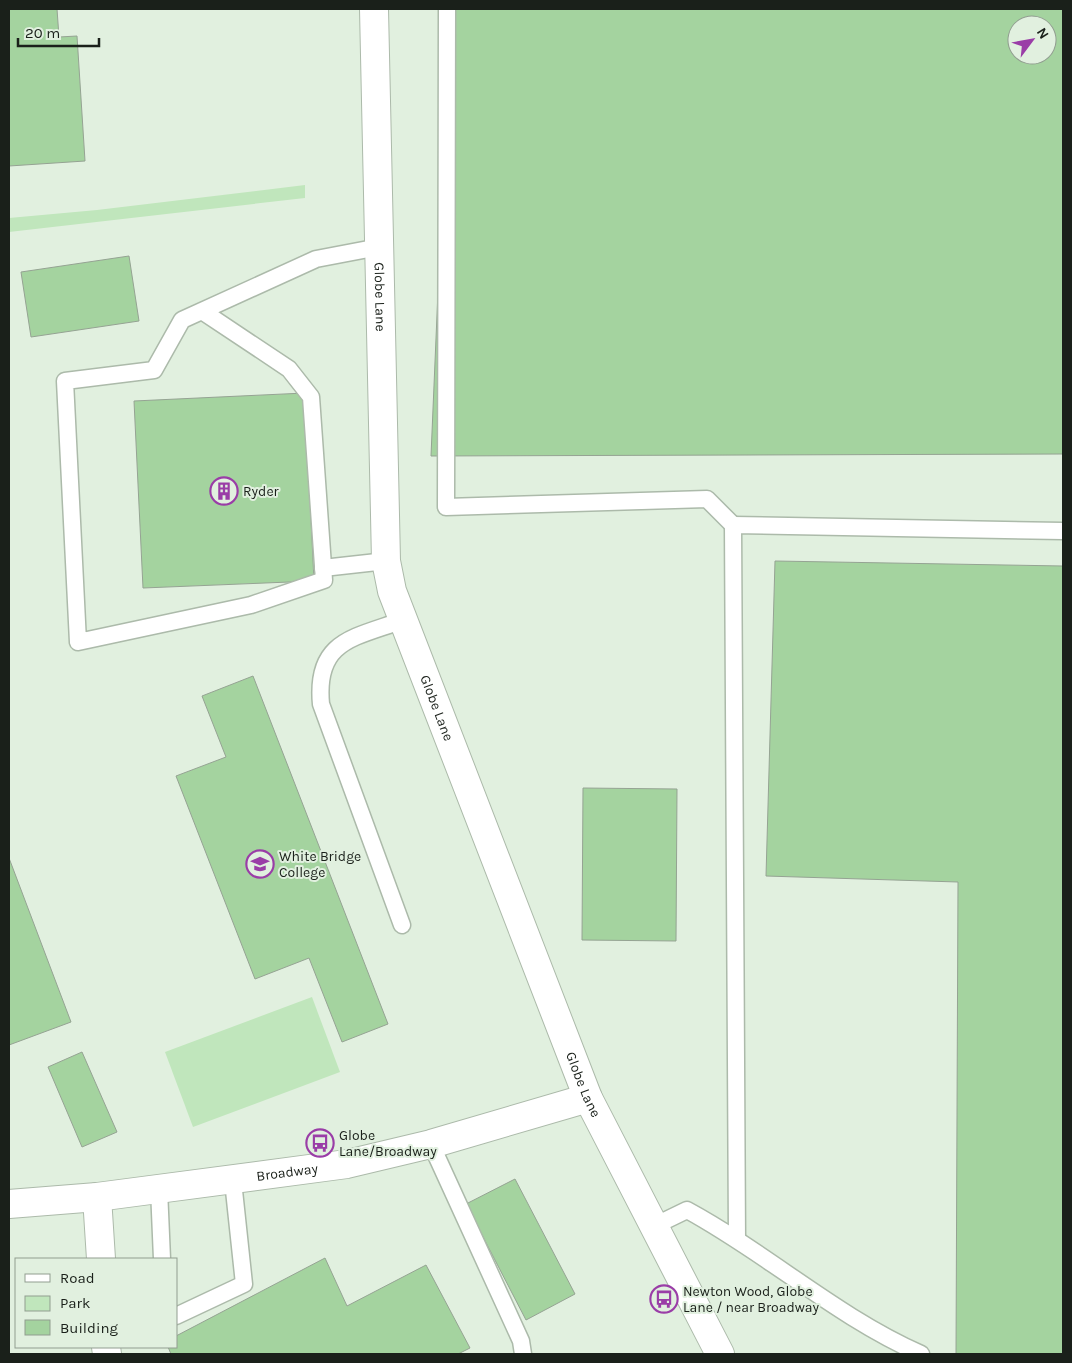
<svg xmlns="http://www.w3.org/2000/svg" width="1072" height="1363" viewBox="0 0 1072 1363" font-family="Karla,sans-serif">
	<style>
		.green { fill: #c0e6bc }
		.building { fill: #a4d39f; stroke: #95a393; fill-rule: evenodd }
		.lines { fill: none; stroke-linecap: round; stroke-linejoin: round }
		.service-casing { stroke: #acbaaa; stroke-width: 19 }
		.minor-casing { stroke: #acbaaa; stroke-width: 30 }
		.tertiary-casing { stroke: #acbaaa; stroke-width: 30 }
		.service { stroke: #fff; stroke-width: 16 }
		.minor { stroke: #fff; stroke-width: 28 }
		.tertiary { stroke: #fff; stroke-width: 28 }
		.labels { text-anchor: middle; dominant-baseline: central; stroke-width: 4; stroke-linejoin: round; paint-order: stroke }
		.street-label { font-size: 14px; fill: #1a201a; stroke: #e1f0df }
		.poi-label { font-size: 14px; fill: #1a201a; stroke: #e1f0df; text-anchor: start }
	</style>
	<rect width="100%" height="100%" fill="#e1f0df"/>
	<g class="green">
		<polygon points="305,185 305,198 9,232 9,218 97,210"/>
		<polygon points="312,997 340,1072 193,1127 165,1052"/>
	</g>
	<g class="building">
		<polygon points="9,9 57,9 59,37 77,36 85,161 9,166"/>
		<path d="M450,9H1063V454L431,456ZM1017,25H1047V55H1017Z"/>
		<polygon points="129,256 139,321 31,337 21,272"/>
		<polygon points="305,393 314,581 143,588 134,401"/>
		<polygon points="775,561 1063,566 1063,1354 956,1354 958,882 766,876"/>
		<polygon points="253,676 388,1024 342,1042 309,958 255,979 176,776 226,757 202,696"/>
		<polygon points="583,788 677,789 676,941 582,940"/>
		<polygon points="9,858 71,1022 9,1045"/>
		<polygon points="82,1052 117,1132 82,1147 48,1067"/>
		<polygon points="515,1179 575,1294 526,1320 466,1204"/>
		<polygon points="325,1258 347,1306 426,1265 470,1348 458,1354 171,1354 168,1347 176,1347 176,1336"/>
	</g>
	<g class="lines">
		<g class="service-casing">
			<g id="service">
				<polyline points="447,9 446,507 707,499 733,525"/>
				<polyline points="202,311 289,369 311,397 324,580 251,605 78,642 65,381 154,370 182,320 316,259 379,247"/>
				<polyline points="323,568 386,561"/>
				<path d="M402,925L321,704C315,640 354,638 403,620"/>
				<polyline points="431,1144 521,1341 523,1354"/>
				<polyline points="159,1189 162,1259"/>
				<path d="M654,1226L687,1210C768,1254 837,1317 921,1354"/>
				<polyline points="737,1239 733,525 1063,531"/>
				<polyline points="176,1316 244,1284 233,1181"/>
			</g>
		</g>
		<g class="minor-casing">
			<g id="minor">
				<polyline points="97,1197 101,1259"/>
				<path id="s1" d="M9,1204L97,1197L347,1164L431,1144L588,1098"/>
				<polyline points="106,1347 107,1354"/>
			</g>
		</g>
		<g class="tertiary-casing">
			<g id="tertiary">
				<path id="s2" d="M374,9L386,561L392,591L588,1098L720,1354"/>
			</g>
		</g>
		<use href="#service" class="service"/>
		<use href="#minor" class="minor"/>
		<use href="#tertiary" class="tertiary"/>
	</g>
	<defs>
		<g id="building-ring" transform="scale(1.4375)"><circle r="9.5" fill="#e1f0df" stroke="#9a3da7" stroke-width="1.5"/><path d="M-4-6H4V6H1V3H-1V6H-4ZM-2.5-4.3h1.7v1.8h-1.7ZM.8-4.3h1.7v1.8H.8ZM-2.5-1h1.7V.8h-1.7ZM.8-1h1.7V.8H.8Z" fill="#9a3da7"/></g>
		<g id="school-ring" transform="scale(1.4375)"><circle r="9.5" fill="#e1f0df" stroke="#9a3da7" stroke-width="1.5"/><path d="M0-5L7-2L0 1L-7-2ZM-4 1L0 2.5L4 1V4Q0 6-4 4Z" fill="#9a3da7"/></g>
		<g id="bus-ring" transform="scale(1.4375)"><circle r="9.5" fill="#e1f0df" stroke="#9a3da7" stroke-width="1.5"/><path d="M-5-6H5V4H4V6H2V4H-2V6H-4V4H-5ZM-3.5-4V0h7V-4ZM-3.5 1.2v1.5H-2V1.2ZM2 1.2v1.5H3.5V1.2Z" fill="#9a3da7"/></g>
	</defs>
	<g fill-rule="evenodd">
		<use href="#building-ring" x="224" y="491"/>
		<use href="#school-ring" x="260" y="864"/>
		<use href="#bus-ring" x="320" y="1143"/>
		<use href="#bus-ring" x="664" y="1299"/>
	</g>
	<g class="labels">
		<g class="street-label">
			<text stroke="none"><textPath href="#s2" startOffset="288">Globe Lane</textPath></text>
			<text stroke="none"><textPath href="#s2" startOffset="708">Globe Lane</textPath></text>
			<text stroke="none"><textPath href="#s2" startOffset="1112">Globe Lane</textPath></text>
			<text stroke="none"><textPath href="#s1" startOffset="280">Broadway</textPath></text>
		</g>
		<g class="poi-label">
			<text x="243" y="491">Ryder</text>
			<text x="279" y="856">White Bridge<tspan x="279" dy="16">College</tspan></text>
			<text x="339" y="1135">Globe<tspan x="339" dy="16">Lane/Broadway</tspan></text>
			<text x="683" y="1291">Newton Wood, Globe<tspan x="683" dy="16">Lane / near Broadway</tspan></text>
		</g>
	</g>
	<rect width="1072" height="1363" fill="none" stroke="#1a201a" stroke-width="20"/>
	<rect x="15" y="1258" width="162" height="90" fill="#e1f0df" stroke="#919d90"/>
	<rect x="25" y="1274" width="25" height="8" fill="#ffffff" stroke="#919d90"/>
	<text x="60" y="1283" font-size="15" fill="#1a201a">Road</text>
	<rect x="25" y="1296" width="25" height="15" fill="#c0e6bc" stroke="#919d90"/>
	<text x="60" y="1308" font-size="15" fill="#1a201a">Park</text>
	<rect x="25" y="1320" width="25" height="15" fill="#a4d39f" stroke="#919d90"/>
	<text x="60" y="1333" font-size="15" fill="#1a201a">Building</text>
	<g transform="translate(1032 40) rotate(58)"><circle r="24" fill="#e1f0df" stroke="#919d90"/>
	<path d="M0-4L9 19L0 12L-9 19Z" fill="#9a3da7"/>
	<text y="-8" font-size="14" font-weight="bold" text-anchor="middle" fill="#1a201a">N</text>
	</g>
	<path d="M18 38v8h81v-8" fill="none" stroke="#1a201a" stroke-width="2.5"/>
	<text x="25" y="38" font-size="15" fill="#1a201a" stroke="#e1f0df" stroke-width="4" paint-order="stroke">20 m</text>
</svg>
